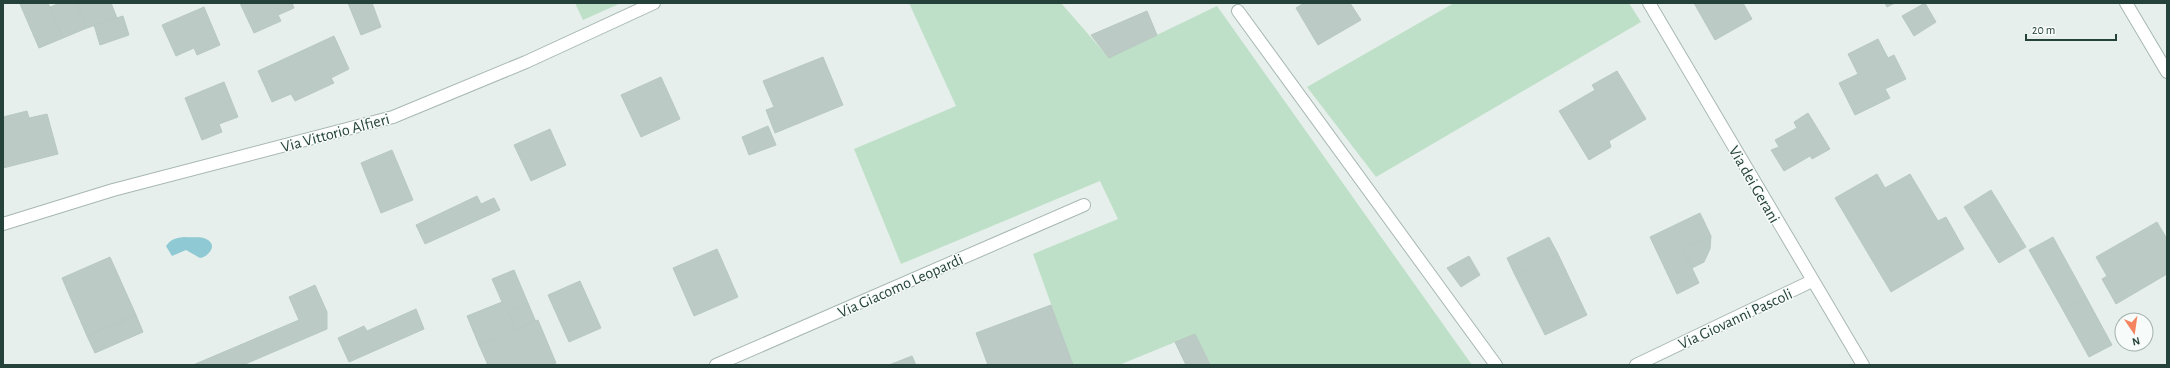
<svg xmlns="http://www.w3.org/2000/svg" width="2170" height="368" font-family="'Alegreya Sans',sans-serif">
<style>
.green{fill:#bfe0c8}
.water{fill:#8ec9d4}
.building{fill:#bbcac4;stroke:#b8c9c2}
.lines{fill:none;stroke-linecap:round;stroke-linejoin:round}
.minor-casing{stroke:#a8b8b2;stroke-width:14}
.minor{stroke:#fff;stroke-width:12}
.labels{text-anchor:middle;stroke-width:3;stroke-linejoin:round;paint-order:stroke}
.street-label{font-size:16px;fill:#24423a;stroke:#f7fbf9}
</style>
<rect width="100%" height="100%" fill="#e6efeb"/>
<!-- green -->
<g class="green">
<polygon points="575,3 621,3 583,20"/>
<polygon points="909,3 1061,3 1109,58 1217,6 1472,365 1211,365 1195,334 1119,365 1073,365 1033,254 1118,219 1100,181 901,264 854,149 956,106"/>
<polygon points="1454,3 1629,3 1641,22 1376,177 1307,87"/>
</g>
<!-- water -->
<path class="water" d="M184,237c7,1 17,-1 22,2 13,6 2,18 -6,19l-14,-8 -14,6 -6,-10c5,-7 10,-8 18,-9z"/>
<!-- building -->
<g class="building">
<polygon points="23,3 48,3 63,38 39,48 20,4"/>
<polygon points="60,3 77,3 87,28 63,38 50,7"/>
<polygon points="77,3 111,3 117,18 87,28"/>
<polygon points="240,3 292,3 294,8 278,15 281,21 254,33"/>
<polygon points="348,3 372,3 381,27 361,35"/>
<polygon points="1304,3 1350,3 1361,20 1318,45 1296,8"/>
<polygon points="1694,3 1743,3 1752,19 1715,40"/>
<polygon points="1885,3 1895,3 1887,7"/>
<polygon points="1925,3 1936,22 1914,36 1902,16"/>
<polygon points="204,7 220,45 197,55 194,48 176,56 162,25"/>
<polygon points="1147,11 1157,35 1109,58 1091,35"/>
<polygon points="123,16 129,35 100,45 94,25"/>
<polygon points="334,36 349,69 331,78 334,83 295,101 291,94 272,102 258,71"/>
<polygon points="1878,39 1888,58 1894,55 1906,79 1885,89 1890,98 1855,115 1839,83 1858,74 1848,54"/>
<polygon points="823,57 843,105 775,133 766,110 774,107 763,81"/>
<polygon points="1617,71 1646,119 1609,141 1611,147 1589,160 1559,111 1595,90 1592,85"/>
<polygon points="661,77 680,119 641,137 621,95"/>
<polygon points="224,82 238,117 219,124 222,132 202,140 185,98"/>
<polygon points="27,111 29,118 47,114 58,154 3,168 3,117"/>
<polygon points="1808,113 1830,149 1812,159 1810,156 1784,171 1771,150 1779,147 1775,140 1797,128 1794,122"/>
<polygon points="768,126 776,145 749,155 742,137"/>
<polygon points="550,129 566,165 531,181 514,145"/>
<polygon points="392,150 413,200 381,213 361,163"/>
<polygon points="1877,174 1885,188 1910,174 1938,221 1946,217 1964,249 1891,292 1835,198"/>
<polygon points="1991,190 2026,247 1999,263 1964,207"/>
<polygon points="477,196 481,204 494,198 500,210 425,244 416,225"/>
<polygon points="1700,213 1711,236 1683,249 1699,283 1677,294 1650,237"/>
<polygon points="2157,222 2167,239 2167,274 2116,304 2102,279 2107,276 2096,257"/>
<polygon points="1711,236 1710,249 1704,262 1692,268 1683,249"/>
<polygon points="1549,237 1558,254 1515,275 1507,258"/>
<polygon points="2053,237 2086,297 2063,310 2029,250"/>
<polygon points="717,249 738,297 694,316 673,268"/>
<polygon points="1558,254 1587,315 1545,335 1515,275"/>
<polygon points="1469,256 1480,275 1461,287 1447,268"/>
<polygon points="110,257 136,315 87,336 62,278"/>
<polygon points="514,270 528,303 508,312 515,330 479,345 467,316 502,302 492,279"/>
<polygon points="580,281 601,328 569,342 548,295"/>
<polygon points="315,285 327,312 327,329 243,365 193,365 299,320 289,297"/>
<polygon points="2086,297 2112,345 2089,357 2063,310"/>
<polygon points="528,303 536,322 515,330 508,312"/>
<polygon points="1051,305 1073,365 988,365 976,333"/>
<polygon points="416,309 424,329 349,362 338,338 364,326 367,331"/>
<polygon points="136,315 143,332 95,353 87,336"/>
<polygon points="538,320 556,363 552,365 488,365 479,345"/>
<polygon points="1195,334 1210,364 1208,365 1186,365 1175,342"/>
<polygon points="912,356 916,365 889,365"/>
</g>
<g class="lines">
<defs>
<g id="minor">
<polyline points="1649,3 1863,365"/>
<polyline points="2126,3 2167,72"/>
<polyline points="1238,11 1496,365"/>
<polyline points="3,224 113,190 393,117 526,62 654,3"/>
<polyline points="716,365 1084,205"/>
<polyline points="1636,365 1812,281"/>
</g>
</defs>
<!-- minor casing -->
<use href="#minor" class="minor-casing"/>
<!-- minor -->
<use href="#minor" class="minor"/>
</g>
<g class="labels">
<!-- street labels -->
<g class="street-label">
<text transform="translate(335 132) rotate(-15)" y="6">Via Vittorio Alfieri</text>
<text transform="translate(1755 184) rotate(60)" y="6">Via dei Gerani</text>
<text transform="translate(900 285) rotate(-24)" y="6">Via Giacomo Leopardi</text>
<text transform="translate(1735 318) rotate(-25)" y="6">Via Giovanni Pascoli</text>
</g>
</g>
<!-- border -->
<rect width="2170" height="368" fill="none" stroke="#24423a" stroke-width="8"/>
<!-- north arrow -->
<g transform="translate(2134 332) rotate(167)"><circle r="19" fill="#f7fbf9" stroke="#a3b1ad"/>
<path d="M0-3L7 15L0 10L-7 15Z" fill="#f4845f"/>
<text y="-6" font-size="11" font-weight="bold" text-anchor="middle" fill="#24423a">N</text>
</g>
<!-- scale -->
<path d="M2026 34v6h90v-6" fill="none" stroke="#24423a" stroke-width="2"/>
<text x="2032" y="34" font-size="12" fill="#24423a" stroke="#f7fbf9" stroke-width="3" paint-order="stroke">20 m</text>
</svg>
